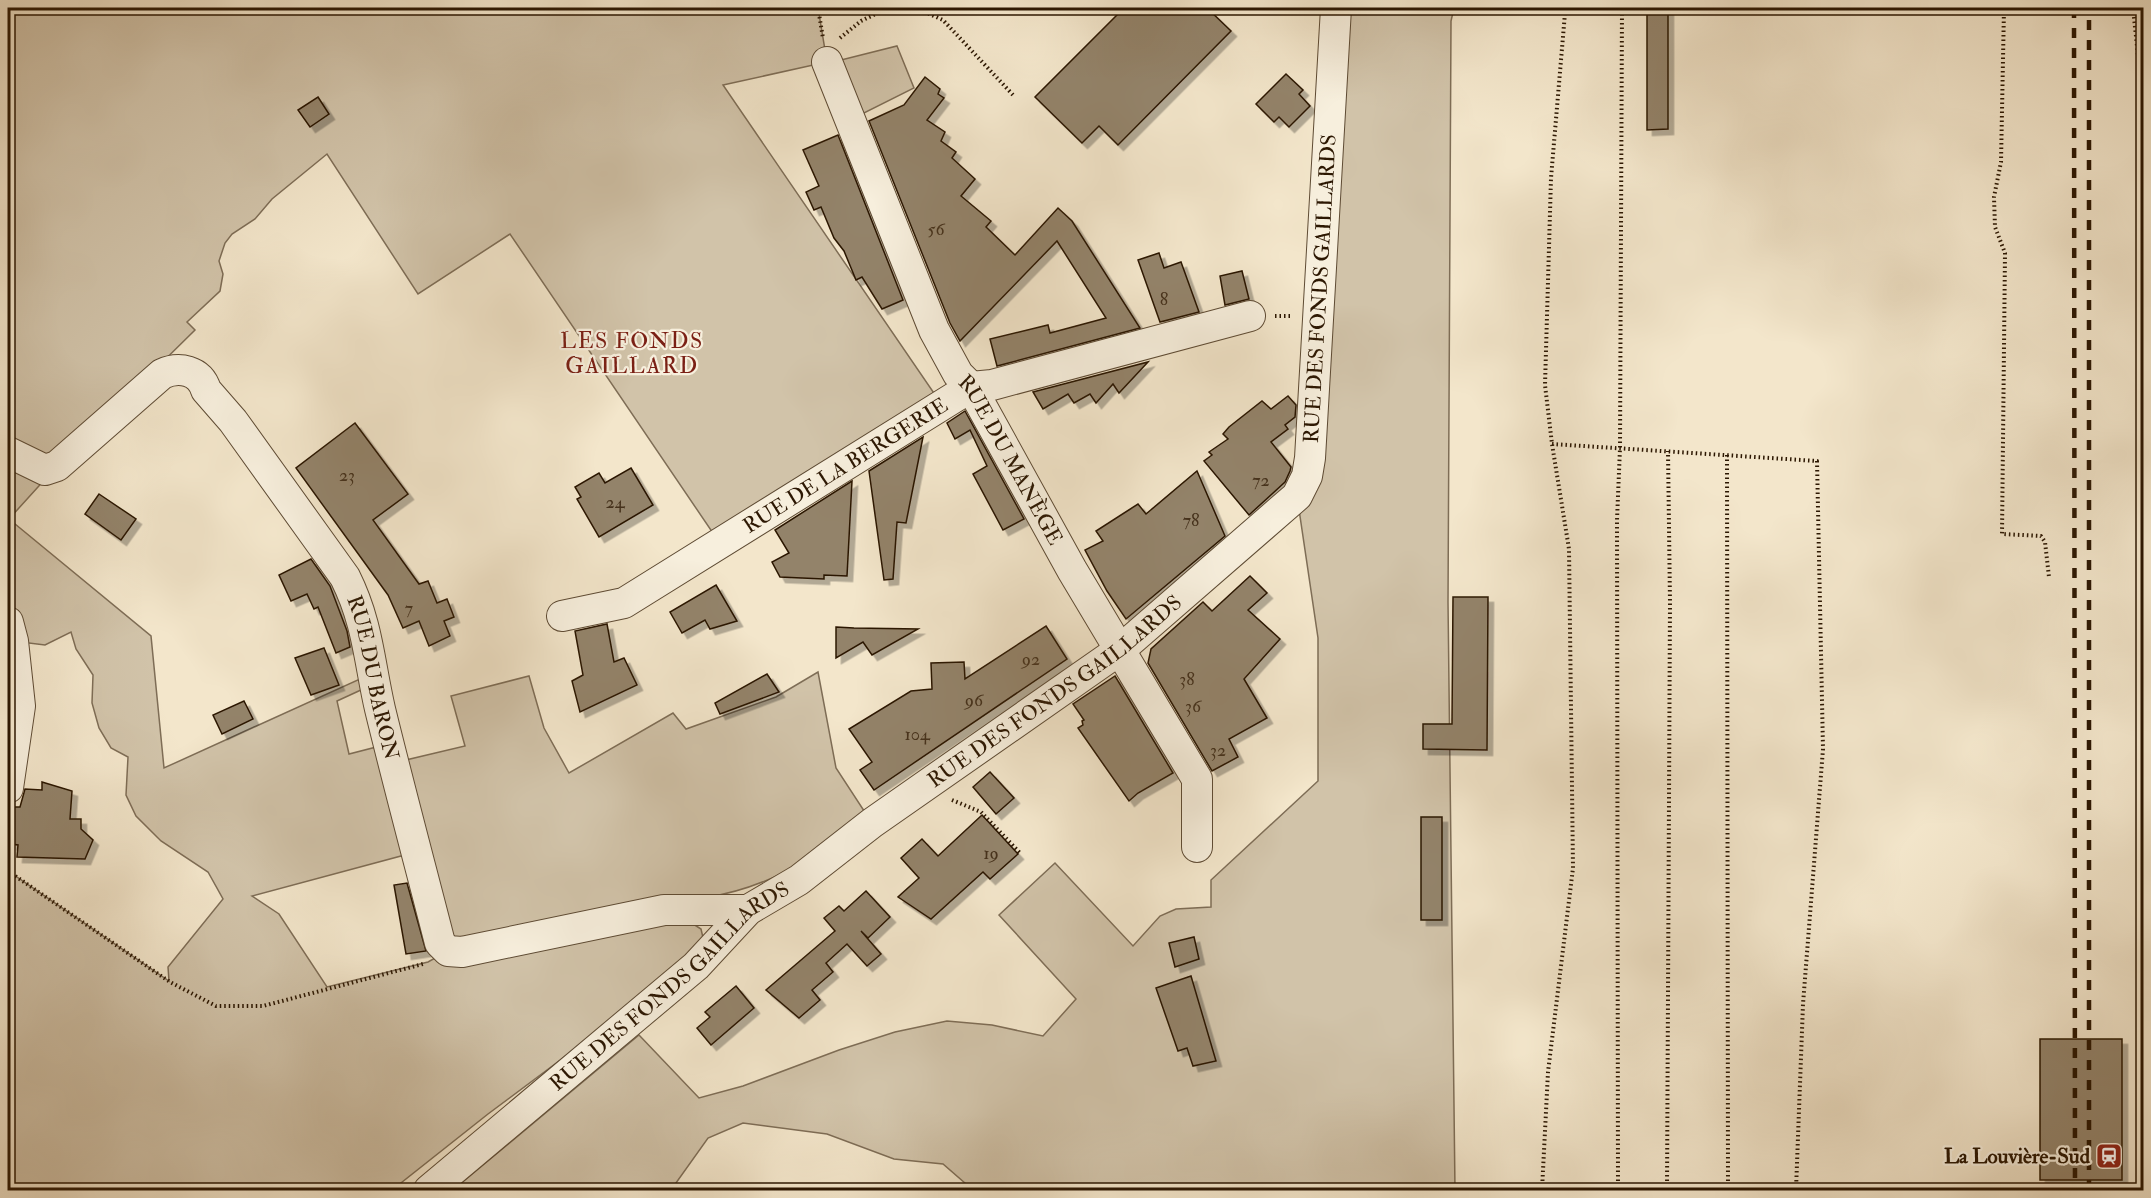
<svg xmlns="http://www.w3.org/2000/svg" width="2151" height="1198" font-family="'IM FELL Double Pica',serif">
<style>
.green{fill:#d1c3a9;stroke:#7e6d56;stroke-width:1.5;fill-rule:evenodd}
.building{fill:#93836b;stroke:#2c1702;stroke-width:1.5;filter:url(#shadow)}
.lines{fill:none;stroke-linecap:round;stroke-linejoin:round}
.minor-casing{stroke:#5e4b34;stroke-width:32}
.path{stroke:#2c1702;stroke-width:4;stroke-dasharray:1.5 3;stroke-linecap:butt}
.minor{stroke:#f7efdd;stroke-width:30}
.rail{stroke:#2c1702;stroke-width:4.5;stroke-dasharray:10 10;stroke-linecap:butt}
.labels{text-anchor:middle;stroke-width:4.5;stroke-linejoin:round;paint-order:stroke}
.number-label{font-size:18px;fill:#46321c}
.street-label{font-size:21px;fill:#2c1702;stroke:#f7efdd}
.poi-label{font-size:21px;font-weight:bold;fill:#2c1702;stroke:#f7efdd;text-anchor:end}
.neighbourhood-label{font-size:22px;letter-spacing:1.5px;fill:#7a1f14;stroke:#f7efdd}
</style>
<defs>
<filter id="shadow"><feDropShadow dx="5.5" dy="5.5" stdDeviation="0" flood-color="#0004"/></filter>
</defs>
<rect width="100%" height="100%" fill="#f3e6cb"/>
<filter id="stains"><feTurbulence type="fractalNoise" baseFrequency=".00333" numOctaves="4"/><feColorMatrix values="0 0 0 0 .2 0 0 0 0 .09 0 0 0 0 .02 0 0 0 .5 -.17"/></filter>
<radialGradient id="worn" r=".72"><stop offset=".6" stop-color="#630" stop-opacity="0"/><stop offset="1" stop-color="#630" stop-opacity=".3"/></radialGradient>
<!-- green -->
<g class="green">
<path d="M8,8h810l9,54 -104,23 215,314 -219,143 -209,-308 -92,60 -91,-140 -55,45 -17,20 -23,15 -7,9 -6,18 4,13 -3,17 -33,31 8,8 -138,136 -48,53 142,117 13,132 209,-95 1,11 -37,17 12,53 39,-10 5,19 72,-17 -14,-50 78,-20 15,52 25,45 104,-60 13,16 90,-32 42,-25 18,96 36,55c-53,31 -103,65 -164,74l-18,25 11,7 3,13 -82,72 -134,100 -96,76h-384v-319l161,110 -1,-14 55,-68 -15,-27 -47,-31 -25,-25 -10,-21 2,-38 -17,-9 -12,-20 -7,-25 1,-28 -17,-26 -5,-17 -26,13 -32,-4 -5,86zM416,852l32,99 -20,11 -101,25 -48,-73 -27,-18z"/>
<polygon points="1336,8 1454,8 1451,21 1448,602 1455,1190 973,1190 943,1164 894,1159 827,1134 743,1123 708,1138 671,1190 453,1190 639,1035 699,1098 743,1086 839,1050 895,1032 947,1021 992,1025 1043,1036 1076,999 999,915 1055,863 1133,946 1160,916 1176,909 1211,907 1211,880 1318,781 1318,638 1297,496"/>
<polygon points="897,46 914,88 858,116 837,61"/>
</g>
<!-- building -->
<g class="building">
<polygon points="1124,8 1207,8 1231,31 1118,145 1099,126 1082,143 1035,97"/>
<polygon points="1647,8 1668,8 1668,129 1647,130"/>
<polygon points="1286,74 1303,90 1299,94 1310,106 1289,127 1279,117 1274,122 1256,104"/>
<polygon points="925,77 940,89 938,94 944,98 927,120 945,132 941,141 956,152 952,158 975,179 961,196 991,221 986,227 1015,255 1058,208 1072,221 1140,328 997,366 990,339 1048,325 1050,333 1106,318 1057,241 960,341 950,323 869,121 904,105"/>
<polygon points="318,97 329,114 310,127 298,110"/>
<polygon points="838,135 903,300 882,309 862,277 856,280 844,251 834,238 821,207 814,210 806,192 819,186 803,150"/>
<polygon points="1159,253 1164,268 1181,262 1199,312 1160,322 1138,260"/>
<polygon points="1242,271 1249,299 1225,305 1220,276"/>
<polygon points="1148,362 1119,393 1113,384 1096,403 1090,394 1074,403 1068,394 1043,409 1033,392"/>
<polygon points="1288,396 1296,405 1295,417 1285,425 1288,429 1271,442 1291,467 1290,471 1285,482 1249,515 1204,461 1212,455 1209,452 1228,439 1223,434 1229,427 1262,401 1271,409"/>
<polygon points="965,411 1024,519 1003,530 973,474 987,466 970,430 955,439 947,423"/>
<polygon points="355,423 408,494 373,520 419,584 428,581 437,603 447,599 454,617 444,621 450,636 429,646 419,621 403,628 388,595 296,468"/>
<polygon points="923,437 906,523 897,522 893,579 884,580 869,471"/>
<polygon points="631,468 653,505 599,537 577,499 581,497 575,487 599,473 605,483"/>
<polygon points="1197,471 1225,536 1126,619 1107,591 1085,550 1103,541 1096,531 1138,504 1146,514"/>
<polygon points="852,481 847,576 824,575 824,579 780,577 772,562 789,553 775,530"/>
<polygon points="99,494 136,519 121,540 85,514"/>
<polygon points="311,559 330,586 347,631 350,647 336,653 318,607 314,609 307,594 291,601 279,575"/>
<polygon points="1250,576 1267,593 1248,610 1280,639 1244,679 1267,718 1229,739 1238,757 1212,771 1148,663 1151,649 1203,602 1212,611"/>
<polygon points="716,585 737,621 710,629 705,620 682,633 670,612"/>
<polygon points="1453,597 1488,597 1487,750 1423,749 1423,724 1452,724"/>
<polygon points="607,624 614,662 624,658 637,685 580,712 572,681 583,675 575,631"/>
<polygon points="1046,626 1067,659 874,790 860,770 872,762 849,729 911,691 932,689 931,663 964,662 965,679"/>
<polygon points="836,627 854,628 918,629 872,655 863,642 836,658"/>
<polygon points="324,648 339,685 311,695 295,658"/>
<polygon points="767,674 779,692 720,714 715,703"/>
<polygon points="1115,676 1173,773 1138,793 1129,801 1078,728 1083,725 1082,721 1084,720 1073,704"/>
<polygon points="244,701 253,719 222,734 213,715"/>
<polygon points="990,772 1014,798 996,814 973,787"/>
<polygon points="42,782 72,791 70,819 81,819 81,829 93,840 85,859 17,857 18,845 11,844 13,807 20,807 25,789 42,790"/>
<polygon points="982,815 1018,854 990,879 983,872 931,919 898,897 919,878 901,858 922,839 938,856"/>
<rect x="1421" y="817" width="21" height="103"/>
<polygon points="407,883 426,951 406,954 394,885"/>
<polygon points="866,891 890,917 868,938 861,931 881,954 867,966 847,944 826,963 833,972 812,990 820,1000 799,1018 766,990 835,931 824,918 839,906 844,911"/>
<polygon points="1194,937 1199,959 1175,967 1169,943"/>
<polygon points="1191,976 1216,1061 1193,1066 1187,1048 1178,1051 1156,988"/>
<polygon points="736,986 754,1008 711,1045 697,1028 710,1017 705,1012"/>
<rect x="2040" y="1039" width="82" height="141"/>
</g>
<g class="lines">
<defs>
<g id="minor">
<path id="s1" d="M827,62l107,268 24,44 13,13 101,183 125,209v68"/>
<path id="s2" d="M8,452l37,18 12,-4 105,-92c17,-8 38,-4 44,16l27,31 112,156c23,46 24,84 35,132 19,78 40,156 60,234l8,8 14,1 202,-42h84"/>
<path id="s3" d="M562,616l62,-13 347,-216 21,-2 258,-69"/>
<polyline points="8,622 13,641 20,706 8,788"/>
<path id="s4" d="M429,1190l267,-224 52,-56 51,-30 73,-57 249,-174 176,-153 10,-20 3,-18 26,-450"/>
</g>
</defs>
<!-- minor casing -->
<use href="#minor" class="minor-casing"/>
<!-- path -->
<g class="path">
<polyline points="818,8 823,38"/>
<polyline points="916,8 943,20 1014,96"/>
<polyline points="2004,8 2001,162 1994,197 1995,227 2005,253 2002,534 2041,536 2045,542 2049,577"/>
<polyline points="2133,8 2144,113"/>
<polyline points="840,38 861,21 888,8"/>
<polyline points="1275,316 1291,316"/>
<polyline points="1552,444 1817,461 1823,749 1803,1004 1796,1190"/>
<polyline points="1727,455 1728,1190"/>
<polyline points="952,800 981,812 1021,854"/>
<polyline points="8,871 170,982 216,1006 263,1006 423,964"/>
<polyline points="1542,1190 1548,1072 1573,868 1569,549 1552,444 1545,385 1551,178 1565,13 1569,8"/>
<polyline points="1618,1190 1617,520 1620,448 1622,8"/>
<polyline points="1667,1190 1670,603 1668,451"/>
</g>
<!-- minor -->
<use href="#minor" class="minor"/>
<!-- rail -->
<g class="rail">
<polyline points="2074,8 2075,1190"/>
<polyline points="2089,1190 2089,8"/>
</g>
</g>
<!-- icons -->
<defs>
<symbol id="station-square" viewBox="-11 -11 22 22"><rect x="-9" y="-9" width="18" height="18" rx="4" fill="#8f2418" stroke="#f7efdd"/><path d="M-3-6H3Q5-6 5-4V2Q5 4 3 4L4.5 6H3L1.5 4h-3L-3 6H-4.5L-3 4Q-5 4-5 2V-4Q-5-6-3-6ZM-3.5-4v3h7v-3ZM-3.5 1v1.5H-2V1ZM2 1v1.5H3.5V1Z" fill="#fff"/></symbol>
</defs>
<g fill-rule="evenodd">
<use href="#station-square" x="2094" y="1141" width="30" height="30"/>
</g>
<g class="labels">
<!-- number labels -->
<g class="number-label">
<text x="936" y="235">56</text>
<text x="1164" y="305">8</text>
<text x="347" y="481">23</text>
<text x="1261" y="486">72</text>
<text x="615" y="508">24</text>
<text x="1191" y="526">78</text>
<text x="409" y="614">7</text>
<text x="1031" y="665">92</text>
<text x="1187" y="685">38</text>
<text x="974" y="706">96</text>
<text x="1193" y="712">36</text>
<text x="917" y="740">104</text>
<text x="1218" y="756">32</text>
<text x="991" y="859">19</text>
</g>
<!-- street labels -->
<g class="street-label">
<text dy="7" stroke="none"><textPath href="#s4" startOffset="1324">RUE DES FONDS GAILLARDS</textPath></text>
<text dy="7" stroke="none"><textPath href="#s1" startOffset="440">RUE DU MANÈGE</textPath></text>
<text dy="7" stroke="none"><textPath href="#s3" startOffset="324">RUE DE LA BERGERIE</textPath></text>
<text dy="7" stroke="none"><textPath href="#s2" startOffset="585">RUE DU BARON</textPath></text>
<text dy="7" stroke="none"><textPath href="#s4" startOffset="802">RUE DES FONDS GAILLARDS</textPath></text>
<text dy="7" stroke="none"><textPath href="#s4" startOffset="316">RUE DES FONDS GAILLARDS</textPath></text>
</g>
<!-- poi labels -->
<g class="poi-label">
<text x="2090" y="1163">La Louvière-Sud</text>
</g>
<!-- neighbourhood labels -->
<g class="neighbourhood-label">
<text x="632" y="348">LES FONDS<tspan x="632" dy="25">GAILLARD</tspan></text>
</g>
</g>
<!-- margin -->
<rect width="2151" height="1198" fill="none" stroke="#f3e6cb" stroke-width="30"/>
<rect x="9" y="9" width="2133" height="1180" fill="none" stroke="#2c1702" stroke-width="3"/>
<rect x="15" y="15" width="2121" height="1168" fill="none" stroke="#2c1702" stroke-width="1.5"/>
<rect width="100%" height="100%" filter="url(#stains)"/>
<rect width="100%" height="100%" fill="url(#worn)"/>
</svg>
